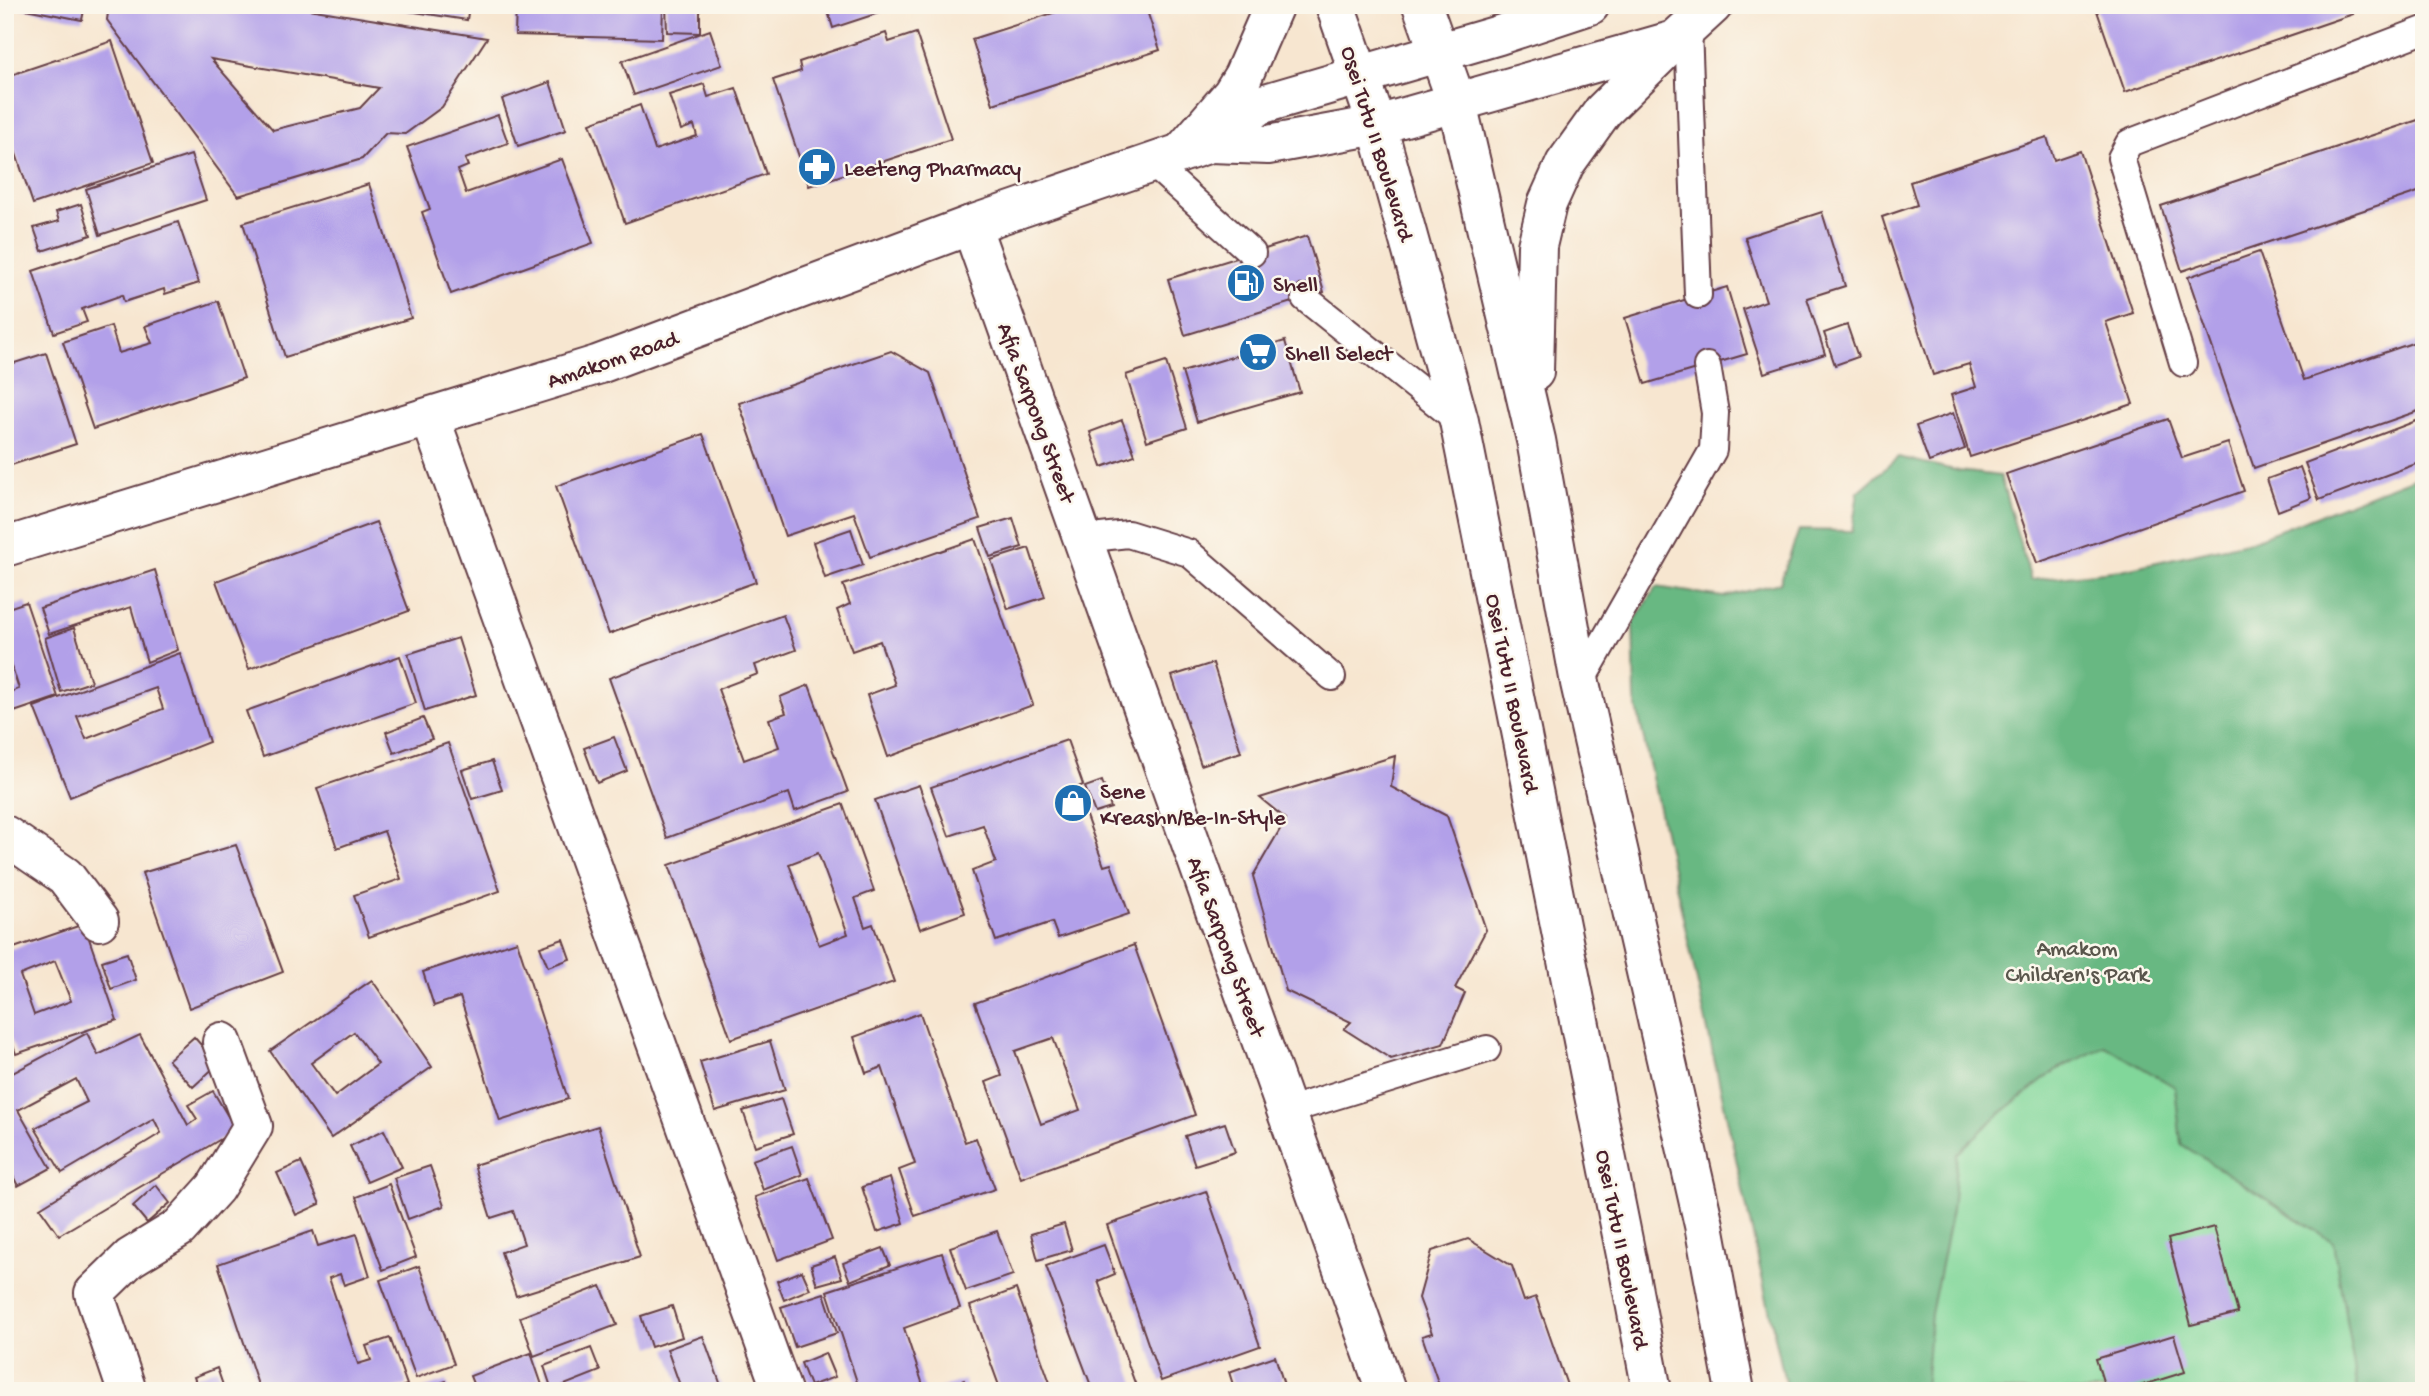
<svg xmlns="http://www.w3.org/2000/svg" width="2429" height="1396" font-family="'Gochi Hand',sans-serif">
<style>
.green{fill:#81d79a;stroke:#667b62;stroke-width:2}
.forest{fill:#68b882;stroke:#596c56;stroke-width:2}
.building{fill:#b2a0e9;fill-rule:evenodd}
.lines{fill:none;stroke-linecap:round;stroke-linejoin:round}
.service-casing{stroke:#643d44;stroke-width:30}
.minor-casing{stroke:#643d44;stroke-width:42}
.tertiary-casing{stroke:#643d44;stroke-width:42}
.secondary-casing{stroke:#643d44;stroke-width:42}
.service{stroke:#fff;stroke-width:26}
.minor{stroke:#fff;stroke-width:38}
.tertiary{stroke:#fff;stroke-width:38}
.secondary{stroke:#fff;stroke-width:38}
.labels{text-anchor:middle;stroke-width:5;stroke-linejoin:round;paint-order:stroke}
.street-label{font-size:23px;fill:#4a1f2b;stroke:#fbf7ec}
.poi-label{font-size:23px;fill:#4a1f2b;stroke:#fbf7ec;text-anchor:start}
.park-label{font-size:23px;fill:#5a564c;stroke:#fbf7ec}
</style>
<rect width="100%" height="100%" fill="#fbf7ec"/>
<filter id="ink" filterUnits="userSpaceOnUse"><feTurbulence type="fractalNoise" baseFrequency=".0143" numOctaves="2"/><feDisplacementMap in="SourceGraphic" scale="14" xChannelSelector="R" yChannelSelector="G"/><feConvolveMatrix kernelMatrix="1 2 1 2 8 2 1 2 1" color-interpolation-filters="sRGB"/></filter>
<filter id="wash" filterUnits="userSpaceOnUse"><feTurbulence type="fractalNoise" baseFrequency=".00686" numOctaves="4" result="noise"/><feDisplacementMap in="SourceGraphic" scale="28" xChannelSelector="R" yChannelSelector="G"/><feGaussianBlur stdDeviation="1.57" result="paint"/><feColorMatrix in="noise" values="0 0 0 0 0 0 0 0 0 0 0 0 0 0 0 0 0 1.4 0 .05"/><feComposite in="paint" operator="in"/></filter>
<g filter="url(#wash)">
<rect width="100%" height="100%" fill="#f7e6d0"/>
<!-- green -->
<polygon class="green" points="2424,496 2424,1391 1811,1391 1676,717"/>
<!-- forest -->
<polygon class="forest" points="1898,457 1959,471 2000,476 2031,580 2121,570 2251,541 2424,474 2424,1391 2358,1391 2333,1242 2181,1144 2175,1087 2105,1046 2056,1070 1996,1117 1957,1154 1952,1210 1931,1314 1925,1391 1787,1391 1635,699 1633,623 1657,587 1723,597 1780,583 1799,530 1852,531 1858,492"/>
<g id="blocks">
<!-- building -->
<g class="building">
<polygon points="5,5 85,5 82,20"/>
<path d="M109,5h175l203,33 -45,69 -37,27 -19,-1 -24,26 -124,37 -131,-176zM211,59l168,29 -19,20 -87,22z"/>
<polygon points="370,5 469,5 467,20"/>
<polygon points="516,5 663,5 662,39 515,35"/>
<polygon points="666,5 700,5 700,33 667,32"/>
<polygon points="826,5 900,5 900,6 833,28"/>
<polygon points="1071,5 1145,5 1160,50 993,104 972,39 1072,7"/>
<polygon points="2095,5 2350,5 2353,14 2125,92"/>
<polygon points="710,30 722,65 634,95 622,61"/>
<polygon points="886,33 889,42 916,33 951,139 809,186 773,80 801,71 799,62"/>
<polygon points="112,41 153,163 33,204 5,121 5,77"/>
<polygon points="550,82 566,130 518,146 502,99"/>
<polygon points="704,84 708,97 736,88 766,174 625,223 590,123 640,105 655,150 697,136 694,125 681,130 669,95"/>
<polygon points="498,115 508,143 465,159 468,166 458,170 466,193 562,159 593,243 451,294 422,212 430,209 407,147"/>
<polygon points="2424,118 2424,190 2182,271 2161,206"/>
<polygon points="2047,137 2054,160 2080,151 2133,313 2106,322 2133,404 1970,457 1951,395 1976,387 1969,364 1933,375 1882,217 1917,205 1910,182"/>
<polygon points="191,155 206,200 100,235 86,189"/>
<polygon points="369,184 411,318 285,357 243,223"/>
<polygon points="81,204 91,235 42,251 34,228 59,221 56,212"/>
<polygon points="1822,212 1845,286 1807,298 1825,354 1764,373 1743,309 1766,301 1745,237"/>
<polygon points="178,222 199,283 165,294 164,289 124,302 122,295 82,309 87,322 54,333 33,271"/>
<polygon points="1307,236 1324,292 1185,335 1168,279"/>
<polygon points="2259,252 2304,380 2424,339 2424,409 2254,468 2188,277"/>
<polygon points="1727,287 1747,354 1645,384 1625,318"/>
<polygon points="218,301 244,378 93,429 63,342 111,326 119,353 152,343 145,326"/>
<polygon points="1847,325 1858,357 1835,365 1824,333"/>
<polygon points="1285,341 1300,392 1197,422 1182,372"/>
<polygon points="891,351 930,373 980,519 870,557 854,513 785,536 739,403"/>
<polygon points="46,353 76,444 5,467 5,366"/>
<polygon points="1166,362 1187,428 1147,441 1126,375"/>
<polygon points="1953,413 1965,449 1929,462 1916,426"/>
<polygon points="2424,418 2424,461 2319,500 2305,463"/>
<polygon points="2168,419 2182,458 2228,443 2244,491 2037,563 2006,474"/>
<polygon points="1122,420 1135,455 1102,467 1090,432"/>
<polygon points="703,434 756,582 609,634 556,486"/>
<polygon points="2300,467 2311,498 2278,511 2267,479"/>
<polygon points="1013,518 1022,547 990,557 980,528"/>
<polygon points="376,522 409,611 249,669 216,581"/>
<polygon points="851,529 863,565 825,578 813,542"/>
<polygon points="975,539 1033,705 888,757 867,695 895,685 880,641 852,651 837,610 850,604 843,585"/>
<polygon points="1029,548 1045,597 1008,609 991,560"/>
<polygon points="155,570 178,650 147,662 131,607 49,634 40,608"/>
<polygon points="26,602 58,697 5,715 5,694 19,689 5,644 5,609"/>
<polygon points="783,615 796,650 755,665 758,674 718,689 744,760 779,747 769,719 786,713 780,697 809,685 848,792 795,811 789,793 667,838 609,678"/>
<polygon points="74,628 91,682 61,692 45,638"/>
<polygon points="458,638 476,695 425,711 408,654"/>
<path d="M180,653l29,89 -139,55 -36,-90zM156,688l7,21 -77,30 -9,-23z"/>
<polygon points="400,656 416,703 263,757 246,711"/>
<polygon points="1213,663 1241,752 1201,765 1172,676"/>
<polygon points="423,718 432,739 394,753 386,732"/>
<polygon points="614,737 627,771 597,783 584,748"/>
<polygon points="1067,740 1083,785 1076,788 1104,866 1111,864 1129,914 1058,938 1052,922 996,941 972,871 996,862 983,825 949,836 931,787"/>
<polygon points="448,743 500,891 369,937 354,895 401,879 384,831 337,848 317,788"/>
<polygon points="1395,756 1391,787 1447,816 1486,930 1455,988 1465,993 1443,1044 1391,1059 1344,1029 1351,1022 1286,991 1253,876 1286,819 1260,798"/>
<polygon points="492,761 502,790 472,799 462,770"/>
<polygon points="1102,781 1111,808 1095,813 1085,787"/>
<polygon points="919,785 965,913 920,929 875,800"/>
<path d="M843,804l31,87 -19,7 10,29 8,-3 21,58 -163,57 -62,-174zM818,853l30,81 -29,11 -30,-81z"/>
<polygon points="236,845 283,972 189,1008 142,873"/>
<path d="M84,924l33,96 -101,34 -11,-31v-72zM55,961l16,40 -37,14 -14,-40z"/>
<polygon points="563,939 570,959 548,967 540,947"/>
<polygon points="517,941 568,1099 500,1121 460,997 434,1006 423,972"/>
<path d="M1134,945l61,170 -174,63 -35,-96 16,-6 -27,-73zM1053,1038l27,72 -39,14 -26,-73z"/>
<polygon points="127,953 136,980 111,989 102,961"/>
<path d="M372,980l60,87 -101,71 -61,-87zM354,1032l24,32 -43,32 -24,-33z"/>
<polygon points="920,1013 965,1142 976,1138 995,1189 915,1216 899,1170 915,1164 882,1067 866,1073 854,1037"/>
<polygon points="87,1033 98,1055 140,1035 188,1125 197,1119 188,1105 213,1091 236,1130 59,1235 40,1208 161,1133 154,1119 62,1173 35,1128 87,1102 76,1079 18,1110 51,1168 18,1186 5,1160 5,1077"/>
<polygon points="194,1037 218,1064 193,1087 168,1060"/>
<polygon points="770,1041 785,1090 715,1111 700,1062"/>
<polygon points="781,1099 793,1134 755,1146 743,1111"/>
<polygon points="1225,1123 1235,1152 1195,1165 1185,1136"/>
<polygon points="598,1126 640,1257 516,1296 501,1252 524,1244 513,1211 491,1218 474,1165"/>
<polygon points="384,1130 402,1167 367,1182 350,1146"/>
<polygon points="792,1146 802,1175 763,1190 752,1160"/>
<polygon points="301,1162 320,1204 296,1215 277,1173"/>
<polygon points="430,1166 444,1206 408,1219 394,1178"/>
<polygon points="809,1178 832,1240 778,1260 755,1197"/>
<polygon points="890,1178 904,1223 877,1232 862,1187"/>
<polygon points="389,1184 416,1257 383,1270 356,1197"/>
<polygon points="156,1185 170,1203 147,1223 133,1206"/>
<polygon points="1206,1191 1260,1346 1161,1381 1107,1225"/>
<polygon points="1064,1224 1072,1250 1038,1260 1031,1234"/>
<polygon points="2214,1227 2238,1313 2191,1325 2168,1239"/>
<polygon points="313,1231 318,1246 357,1234 370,1276 344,1285 340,1274 329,1278 358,1364 371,1360 366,1346 390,1338 407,1385 390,1391 260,1391 218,1264"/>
<polygon points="997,1231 1013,1275 966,1291 950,1247"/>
<polygon points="1468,1239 1512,1266 1524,1301 1536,1297 1569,1391 1441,1391 1422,1336 1432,1333 1419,1298 1432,1251"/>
<polygon points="1104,1245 1115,1274 1098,1281 1136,1386 1125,1391 1093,1391 1046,1266"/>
<polygon points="883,1248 890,1265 850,1281 843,1263"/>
<polygon points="942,1253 960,1308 904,1328 925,1391 860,1391 827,1291"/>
<polygon points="835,1257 842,1278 817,1285 811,1265"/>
<polygon points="419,1266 454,1364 416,1378 380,1280"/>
<polygon points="802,1271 810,1289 784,1300 777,1281"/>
<polygon points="601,1286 617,1325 534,1356 520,1317"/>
<polygon points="1016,1289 1053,1391 1001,1391 970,1306"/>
<polygon points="824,1293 837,1333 795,1347 781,1307"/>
<polygon points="672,1306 682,1337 651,1347 641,1316"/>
<polygon points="2174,1335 2185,1372 2124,1391 2106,1391 2096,1359"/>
<polygon points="703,1336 723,1391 682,1391 667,1349"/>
<polygon points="591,1348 600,1371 552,1390 544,1366"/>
<polygon points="531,1353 544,1391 476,1391 470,1376"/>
<polygon points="825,1353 835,1377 810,1386 801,1363"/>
<polygon points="1275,1356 1286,1391 1235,1391 1229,1372"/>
<polygon points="217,1368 225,1391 199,1391 194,1377"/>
<polygon points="964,1380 968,1391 935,1391 935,1390"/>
<polygon points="446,1381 450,1391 420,1391 420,1390"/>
</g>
</g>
</g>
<g filter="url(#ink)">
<use href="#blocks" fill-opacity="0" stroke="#643d44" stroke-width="2"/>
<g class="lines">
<defs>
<g id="service">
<polyline points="1688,28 1698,295"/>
<polyline points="1151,162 1252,253"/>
<polyline points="1305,298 1459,421"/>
<polyline points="2183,363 2121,158 2129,143 2424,30"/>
<polyline points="1083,539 1128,534 1189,553 1332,677"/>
<polyline points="1580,683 1713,450 1715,413 1707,366"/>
<polyline points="1286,1111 1487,1049"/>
</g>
<g id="minor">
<polyline points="971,225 1386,1391"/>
<polyline points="430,417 782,1391"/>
<polyline points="5,835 65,876 99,921"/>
<polyline points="127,1391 94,1293 130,1258 179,1228 215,1188 253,1126 222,1042"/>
</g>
<g id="tertiary">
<polyline points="1210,143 1268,145 1377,125 1675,40 1713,5"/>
<polyline points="5,547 597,365 971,225 1210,143 1259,105 1499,35 1590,5"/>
</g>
<g id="secondary">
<polyline points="1335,5 1377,125 1459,421 1628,1265 1652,1391"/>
<polyline points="1422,5 1457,103 1536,440 1580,683 1704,1225 1735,1391"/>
<polyline points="1182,152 1232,94 1243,76 1274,5"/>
<polyline points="1534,372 1537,246 1547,204 1565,164 1603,111 1675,40"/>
</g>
</defs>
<!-- service casing -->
<use href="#service" class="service-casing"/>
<!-- minor casing -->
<use href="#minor" class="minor-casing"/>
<!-- tertiary casing -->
<use href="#tertiary" class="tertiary-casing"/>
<!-- secondary casing -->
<use href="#secondary" class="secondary-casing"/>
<!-- service -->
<use href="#service" class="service"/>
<!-- minor -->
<use href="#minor" class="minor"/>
<!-- tertiary -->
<use href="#tertiary" class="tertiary"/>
<!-- secondary -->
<use href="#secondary" class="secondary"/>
</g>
</g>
<!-- icons -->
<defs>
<symbol id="pharmacy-disc" viewBox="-11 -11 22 22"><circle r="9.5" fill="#1f6fb2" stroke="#fbf7ec"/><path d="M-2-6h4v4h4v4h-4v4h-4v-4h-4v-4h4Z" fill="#fff"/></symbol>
<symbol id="fuel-disc" viewBox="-11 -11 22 22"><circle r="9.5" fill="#1f6fb2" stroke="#fbf7ec"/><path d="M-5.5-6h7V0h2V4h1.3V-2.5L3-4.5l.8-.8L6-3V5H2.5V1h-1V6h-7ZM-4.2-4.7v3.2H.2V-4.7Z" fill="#fff"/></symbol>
<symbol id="supermarket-disc" viewBox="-11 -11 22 22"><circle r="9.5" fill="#1f6fb2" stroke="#fbf7ec"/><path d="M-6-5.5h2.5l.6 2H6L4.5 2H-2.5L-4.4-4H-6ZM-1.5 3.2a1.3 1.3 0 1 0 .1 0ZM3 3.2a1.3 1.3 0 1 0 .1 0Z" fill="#fff"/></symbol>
<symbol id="shop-disc" viewBox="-11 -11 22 22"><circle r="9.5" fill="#1f6fb2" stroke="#fbf7ec"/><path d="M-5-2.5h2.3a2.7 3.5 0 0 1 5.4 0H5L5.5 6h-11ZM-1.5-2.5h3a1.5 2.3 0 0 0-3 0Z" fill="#fff"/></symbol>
</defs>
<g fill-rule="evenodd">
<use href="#pharmacy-disc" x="795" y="145" width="44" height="44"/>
<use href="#fuel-disc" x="1224" y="261" width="44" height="44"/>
<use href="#supermarket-disc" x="1236" y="330" width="44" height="44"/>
<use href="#shop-disc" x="1051" y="781" width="44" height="44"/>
</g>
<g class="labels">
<!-- street labels -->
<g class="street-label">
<text transform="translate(1379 143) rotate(73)" y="8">Osei Tutu II Boulevard</text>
<text transform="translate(612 358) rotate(-19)" y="8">Amakom Road</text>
<text transform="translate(1038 412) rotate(70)" y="8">Afia Sarpong Street</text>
<text transform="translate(1514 693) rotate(79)" y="8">Osei Tutu II Boulevard</text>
<text transform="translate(1228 946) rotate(70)" y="8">Afia Sarpong Street</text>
<text transform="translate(1624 1249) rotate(79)" y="8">Osei Tutu II Boulevard</text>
</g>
<!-- poi labels -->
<g class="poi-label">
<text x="844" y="175">Leeteng Pharmacy</text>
<text x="1273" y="291">Shell</text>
<text x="1285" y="360">Shell Select</text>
<text x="1100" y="798">Sene<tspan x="1100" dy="26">Kreashn/Be-In-Style</tspan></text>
</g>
<!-- park labels -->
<g class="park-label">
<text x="2077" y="955">Amakom<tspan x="2077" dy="26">Children's Park</tspan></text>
</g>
</g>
<!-- margin -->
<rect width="2429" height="1396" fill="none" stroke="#fbf7ec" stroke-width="28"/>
</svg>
